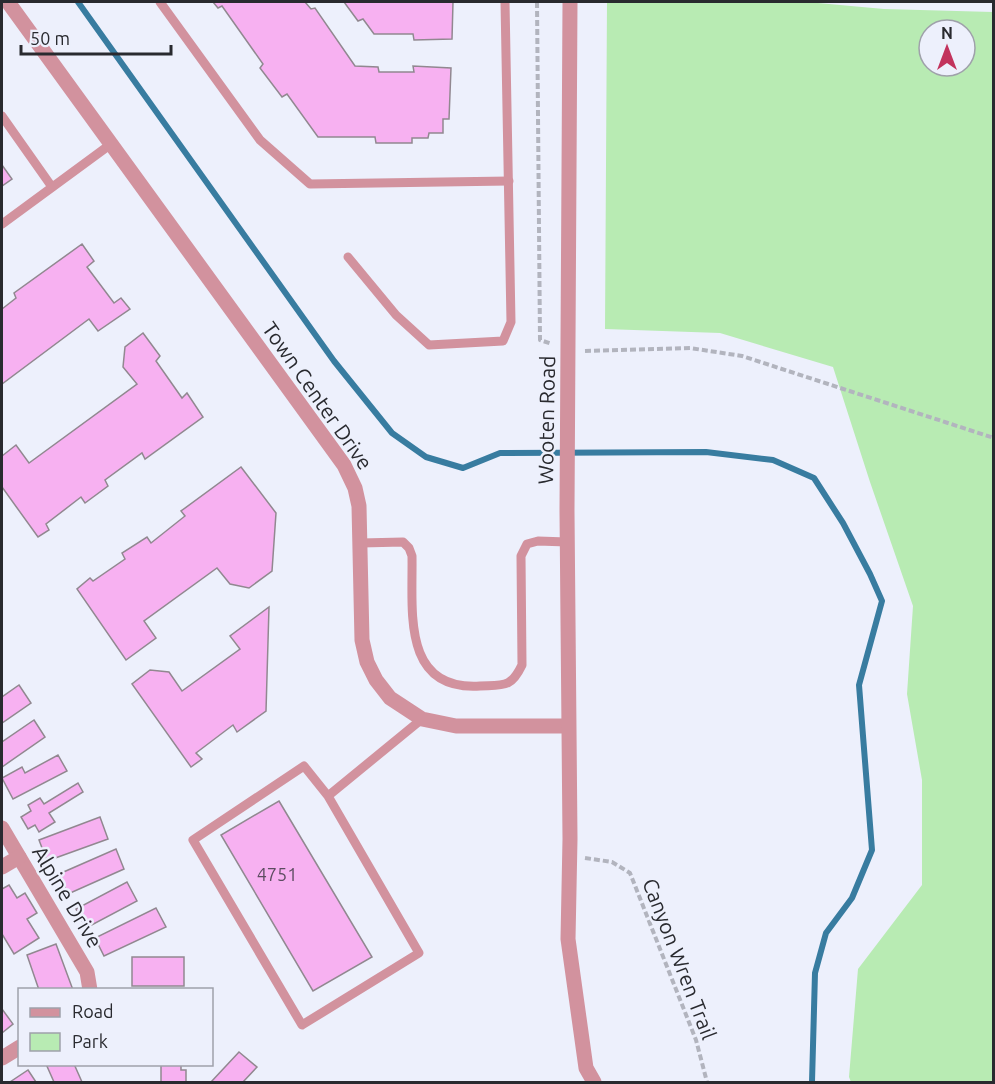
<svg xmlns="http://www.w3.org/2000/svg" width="995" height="1084" font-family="Ubuntu,sans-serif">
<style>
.green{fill:#b8ebb3;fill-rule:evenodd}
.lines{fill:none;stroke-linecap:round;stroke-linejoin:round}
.stream{stroke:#387ca0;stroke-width:6}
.building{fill:#f7b1f1;stroke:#918890;stroke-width:1.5}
.path{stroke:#b2b4be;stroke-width:4;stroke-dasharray:6 3;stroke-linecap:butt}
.lane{stroke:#d2929e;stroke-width:9}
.street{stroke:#d2929e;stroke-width:15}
.labels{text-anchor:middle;stroke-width:5;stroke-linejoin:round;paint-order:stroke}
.number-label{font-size:18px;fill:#5c4c60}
.street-label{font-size:21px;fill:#292a2f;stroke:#edf0fc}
</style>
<rect width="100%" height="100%" fill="#edf0fc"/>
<!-- green -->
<path class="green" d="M607,2h200l77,7 109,3v1070h-142l-2,-5 9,-108 64,-84v-105l-15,-86 6,-88 -43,-124 -37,-115 -113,-34 -115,-4zM929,30h36v36h-36z"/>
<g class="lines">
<!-- stream -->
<polyline class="stream" points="78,2 334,361 392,433 426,457 463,468 500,453 706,452 773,460 814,478 843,523 870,574 882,601 859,685 872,850 852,898 826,933 815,973 812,1082"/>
</g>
<!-- building -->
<g class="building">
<polygon points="213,2 305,2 311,9 315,8 355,66 378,67 379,72 414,72 413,66 451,68 449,119 443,119 443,133 429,133 428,138 412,138 412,143 376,143 375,137 318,137 287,94 282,97 260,68 263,64 222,6 218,8"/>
<polygon points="344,2 453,2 452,39 414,40 413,34 374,34 363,19 358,21"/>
<polygon points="2,165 12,179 2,186"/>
<polygon points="82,244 94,261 87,267 114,303 121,298 130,309 98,331 89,319 2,384 2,309 16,298 14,293"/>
<polygon points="143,333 160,356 156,361 182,398 187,393 203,417 145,459 142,453 105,480 108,486 85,503 81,497 46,524 49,530 38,537 2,487 2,456 16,445 29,463 137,384 123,367 125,347"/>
<polygon points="241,467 276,513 272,571 249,588 230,584 217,568 144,621 156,638 126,660 77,589 90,578 93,581 125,559 122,553 147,537 151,543 185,516 181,511"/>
<polygon points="269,607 266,711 237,732 233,725 196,753 202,759 191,767 132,684 150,670 169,672 182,691 240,649 230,636"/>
<polygon points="19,685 31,703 2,723 2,697"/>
<polygon points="34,720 45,737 2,767 2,742"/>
<polygon points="58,755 67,771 13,799 2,778 22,767 25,773"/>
<polygon points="78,783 83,792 49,813 55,822 39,832 35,825 28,829 21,817 31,811 28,805 40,798 44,804"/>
<polygon points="279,801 372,957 313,991 221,835"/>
<polygon points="100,817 108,839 47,861 39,840"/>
<polygon points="116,849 124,869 68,894 59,874"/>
<polygon points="127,882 137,901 86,928 76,909"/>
<polygon points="9,885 17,898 25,893 37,913 27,919 39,938 14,954 2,934 2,889"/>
<polygon points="156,908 166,927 104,956 95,938"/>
<polygon points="56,944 73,990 39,990 27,955"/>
<rect x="132" y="957" width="52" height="29"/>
<polygon points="2,1009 13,1024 2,1033"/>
<polygon points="239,1052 257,1067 243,1082 211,1082"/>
<polygon points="46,1064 74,1064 82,1082 54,1082"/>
<polygon points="161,1064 181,1064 181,1070 186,1070 186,1082 161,1082"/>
<polygon points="28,1070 36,1082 10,1082"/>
</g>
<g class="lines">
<!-- path -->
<g class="path">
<polyline points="537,2 540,340 552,344"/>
<polyline points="585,351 690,348 742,356 994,438"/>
<polyline points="585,858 612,862 630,873 696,1040 707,1082"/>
</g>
<!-- lane -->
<g class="lane">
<polyline points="160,2 260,140 310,184 509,181"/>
<polyline points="2,116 52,187"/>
<polyline points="2,224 111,144"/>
<polyline points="348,257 396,315 429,345 503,341 511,322 505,2"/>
<path d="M361,543l42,-1 6,6 3,8c1,54 -11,135 68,130 24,-1 31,2 42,-21l-1,-109 6,-12 11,-3 29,1"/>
<polyline points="328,796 304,766 193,840 302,1025 419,953 328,796 422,719"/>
</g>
<!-- street -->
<g class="street">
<polyline points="8,2 344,465 355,488 359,506 362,640 367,662 376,680 390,698 422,719 456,726 567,726"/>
<polyline points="570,2 567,511 570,839 568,939 586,1068 594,1082"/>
<polyline points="2,828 87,972 90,990"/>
<polyline points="2,867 19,857"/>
<polyline points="2,1058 20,1047"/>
</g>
</g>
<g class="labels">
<!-- number labels -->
<g class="number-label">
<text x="277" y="881">4751</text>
</g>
<!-- street labels -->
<g class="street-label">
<text transform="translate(317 396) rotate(55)" y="7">Town Center Drive</text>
<text transform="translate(547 420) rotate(-89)" y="7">Wooten Road</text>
<text transform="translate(67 897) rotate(59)" y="7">Alpine Drive</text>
<text transform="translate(679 959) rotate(69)" y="7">Canyon Wren Trail</text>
</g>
</g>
<!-- border -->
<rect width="995" height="1084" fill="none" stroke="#292a2f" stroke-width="6"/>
<!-- legend -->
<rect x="18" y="988" width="195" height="78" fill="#edf0fc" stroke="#9fa1aa" stroke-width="1.5"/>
<rect x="30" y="1008" width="30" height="9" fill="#d2929e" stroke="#9fa1aa" stroke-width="1.5"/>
<text x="72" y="1018" font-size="18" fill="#292a2f">Road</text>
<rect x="30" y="1033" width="30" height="18" fill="#b8ebb3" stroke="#9fa1aa" stroke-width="1.5"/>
<text x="72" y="1048" font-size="18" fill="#292a2f">Park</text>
<!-- north arrow -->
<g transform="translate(947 48)"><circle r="28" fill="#edf0fc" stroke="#9fa1aa" stroke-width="1.5"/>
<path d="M0-4.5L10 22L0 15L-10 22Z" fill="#c2335d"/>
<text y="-9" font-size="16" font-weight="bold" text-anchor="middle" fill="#292a2f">N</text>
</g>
<!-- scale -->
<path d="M21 45v9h150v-9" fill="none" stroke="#292a2f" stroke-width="3"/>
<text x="30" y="45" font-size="18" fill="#292a2f" stroke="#edf0fc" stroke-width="4.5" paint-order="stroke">50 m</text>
</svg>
